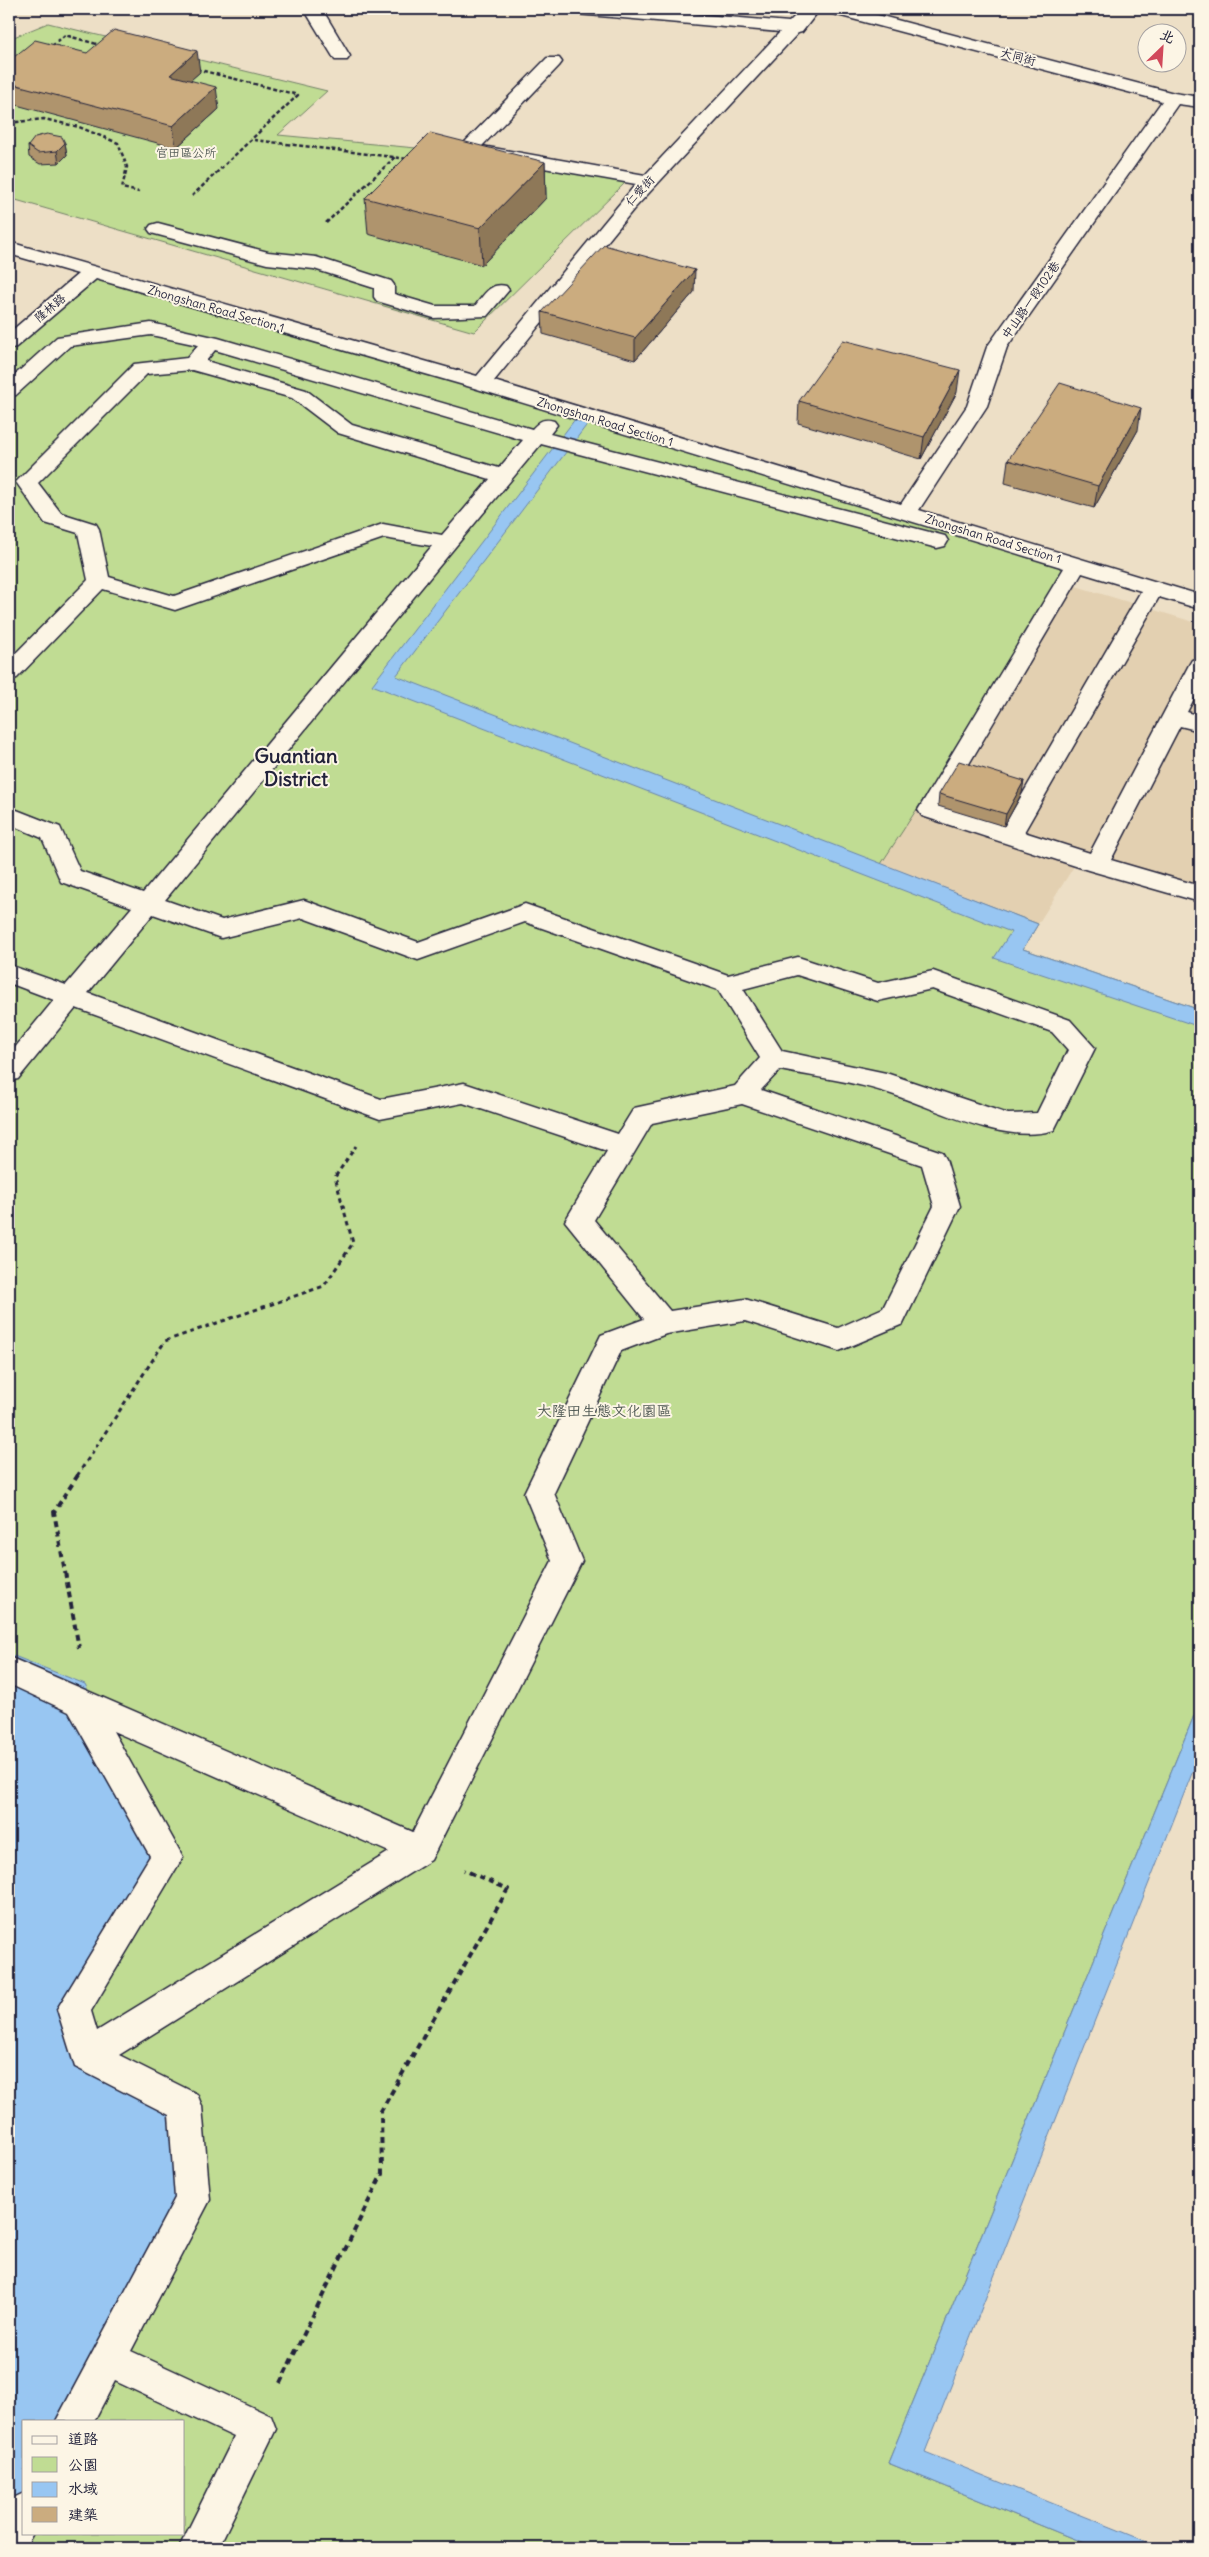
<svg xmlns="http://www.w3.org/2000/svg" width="1209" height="2557" font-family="Delius,'LXGW WenKai TC',sans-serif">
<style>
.built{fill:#e3d0b1}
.green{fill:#c0dc93;stroke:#717f67;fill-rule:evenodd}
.water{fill:#98c6f2;stroke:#6984a9}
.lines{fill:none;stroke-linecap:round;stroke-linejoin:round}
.minor-casing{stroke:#22223b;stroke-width:3}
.path-far2{stroke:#22223b;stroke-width:2.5;stroke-dasharray:4 2.5;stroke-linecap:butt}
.path-far1{stroke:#22223b;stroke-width:3;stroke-dasharray:4.5 4;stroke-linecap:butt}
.path{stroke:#22223b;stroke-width:4;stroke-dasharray:6 4.5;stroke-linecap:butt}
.minor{fill:#fcf5e5;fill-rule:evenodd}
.wall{fill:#af946d;stroke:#22223b}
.shaded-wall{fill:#8e7859;stroke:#22223b}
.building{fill:#cbac7f;stroke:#22223b}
.labels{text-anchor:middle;stroke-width:4;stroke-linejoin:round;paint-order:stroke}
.far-street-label{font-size:12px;fill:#22223b;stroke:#fcf5e5}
.far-park-label{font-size:12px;fill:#515a55;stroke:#fcf5e5}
.park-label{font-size:15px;fill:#515a55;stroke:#fcf5e5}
.district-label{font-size:20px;font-weight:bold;fill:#22223b;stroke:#fcf5e5}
</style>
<rect width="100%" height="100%" fill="#eddfc6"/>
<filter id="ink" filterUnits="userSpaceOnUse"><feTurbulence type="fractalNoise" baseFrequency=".02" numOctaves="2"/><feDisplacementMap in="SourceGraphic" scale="10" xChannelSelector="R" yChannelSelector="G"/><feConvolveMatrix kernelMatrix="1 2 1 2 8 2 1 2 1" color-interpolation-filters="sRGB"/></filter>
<g filter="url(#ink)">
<!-- built -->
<polygon class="built" points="1056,580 1200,624 1200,893 1081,855 1038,924 881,865"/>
<!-- green -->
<g class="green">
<polygon points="48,23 327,91 278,135 416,148 626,182 474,332 9,198 9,39"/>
<path d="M91,273l986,291 -196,300 157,60 -15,25 177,61v691l-312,762 208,85h-1087v-2203zM24,2421h160v112h-160z"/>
</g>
<!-- water -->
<g class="water">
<polygon points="579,414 592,418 396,676 1038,924 1023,949 1200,1010 1200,1027 994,958 1011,932 372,685"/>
<polygon points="9,1654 85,1684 167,1857 74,2009 87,2056 185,2106 193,2200 74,2421 24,2421 24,2512 9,2540"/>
<polygon points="1200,1701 1200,1753 925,2452 1163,2548 1096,2548 888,2463"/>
</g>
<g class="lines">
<defs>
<g id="minor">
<polygon points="304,9 322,9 350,56 347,60 335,60"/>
<path d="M568,9h66l155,13 13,-13h18l-18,23 -4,1 -165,177 -139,171 407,123 66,-98 20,-59 175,-246 -332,-88 -3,-4h28l319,84 26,4v10l-22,-3 -171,243 -20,59 -68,104 281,85v14l-41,-12 -135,235 66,21 99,-188 3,-5 8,-2v29l-13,25 13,4v15l-20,-5 -69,134 89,26v16l-112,-32 -166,-54 -4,-6 146,-242 -590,-180 -378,-109 -80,68 -7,2v-16l69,-59 -69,-20v-12l468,134 159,-192 -167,-29 -7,-2 -2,-4 2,-4 85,-87h12l3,4 -3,4 -77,80 163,29 135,-143 -203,-18 -6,-1zM1082,573l59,18 -137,235 -60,-20z"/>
<path d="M158,223l110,29 48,5 75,24 3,4v9l41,12h40c9,-11 15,-24 31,-20l3,4 -22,26 -53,2 -57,-17 -3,-4v-9l-60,-19 -47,-5 -116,-31 -3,-4 3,-4z"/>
<path d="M151,323l67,15 314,91c8,-8 11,-11 22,-8l3,4 -7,9 395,102 3,5 -3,5 -8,2 -396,-104 -86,103 -290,353 57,20 82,-20 114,42 107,-38 203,71 70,-18 80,26 55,-12 137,49 25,28 -41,82c-51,16 -120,-23 -169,-38 -34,-11 -71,-15 -105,-22l-19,20 181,62 4,7 14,47 -57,118 -64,27 -94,-30 -79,13 -45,17 -67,142 28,68 -151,299 -312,195 78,39 5,12 8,94 -79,151 140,65 5,13 -58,119h-39l55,-111 -119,-56 -21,40h-38l119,-223 -6,-83 -94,-48 -18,-58 93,-153 -81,-144 -60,-28v-27l404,175 139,-271 -28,-68 77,-158 43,-16 -79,-98 42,-70 -144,-48 -83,16 -304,-111 -58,71 -9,2v-26l45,-55 -45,-17v-18l57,20 66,-78 -71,-25 -19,-44 -33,-14v-17l51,20 20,44 63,22 289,-347 -48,-8 -209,72 -72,-21 -86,89 -8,2v-20l79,-80 -10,-47 -33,-10 -29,-41 118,-118 53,-6 11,-13 -47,-10 -81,11 -54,49 -7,2v-17l48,-43zM215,350l308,90 -24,28 -147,-43 -46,-35 -100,-29zM192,370l100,28 46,35 152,46 -48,56 -59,-11 -209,72 -65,-19 -10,-48 -3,-5 -35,-11 -23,-30 109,-109zM153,914l68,24 82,-20 115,42 107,-38 193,68 42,68 -25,28 -101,22 -16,26 -154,-51 -83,16 -293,-106zM797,975l81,26 54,-12 120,43 16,18 -31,63 -29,1 -122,-41 -104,-22 -39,-62zM742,1104l180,61 12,41 -51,102 -45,20 -93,-29 -75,12 -76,-91 58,-97zM113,1731l276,121 -292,179 -6,-20 92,-154z"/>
<polygon points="24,2493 24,2533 33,2533 25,2548 9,2548 9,2503 11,2499"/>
</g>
</defs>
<!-- minor casing -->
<use href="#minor" class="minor-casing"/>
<!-- path-far2 -->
<g class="path-far2">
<polyline points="52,46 65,35 100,45"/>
<polyline points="9,123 44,119 79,127 118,143 127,167 122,188 139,192"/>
<polyline points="254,140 409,159"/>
<polyline points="192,196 298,95 196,69"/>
<polyline points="326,223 395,157"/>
</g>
<!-- path-far1 -->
<polyline class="path-far1" points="77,1476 165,1341 324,1286 353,1243 335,1177 356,1146"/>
<!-- path -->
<g class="path">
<polyline points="78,1475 54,1512 79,1648"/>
<polyline points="280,2383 382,2174 381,2111 508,1889 464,1870"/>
</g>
<!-- minor -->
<use href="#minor" class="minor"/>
</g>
<!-- wall -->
<g class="wall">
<polygon points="87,53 200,72 190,80 219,109 176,148 9,103 9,83"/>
<polygon points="65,143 67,155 59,163 40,164 29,157 28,146"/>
<polygon points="545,162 546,198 482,265 368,234 365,198"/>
<polygon points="694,292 635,360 543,334 542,312"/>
<polygon points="957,392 921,459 798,423 799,401"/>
<polygon points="1138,430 1094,508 1005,483 1008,460"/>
<polygon points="1022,793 1004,826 938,806 939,794"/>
</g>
<!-- shaded-wall -->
<g class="shaded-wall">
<polygon points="197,51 200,72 173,96 170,75"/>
<polygon points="216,87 219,109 176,148 173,126"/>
<polygon points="65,143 67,155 59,163 57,151"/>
<polygon points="545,162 546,198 482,265 480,228"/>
<polygon points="695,270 694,292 635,360 635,338"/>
<polygon points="960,370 957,392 921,459 924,437"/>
<polygon points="1141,408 1138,430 1094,508 1098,486"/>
<polygon points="1024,781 1022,793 1004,826 1006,814"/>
</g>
<!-- building -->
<g class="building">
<polygon points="114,30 197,51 170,75 216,87 173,126 9,83 9,61 35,40 87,53"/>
<polygon points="430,133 545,162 480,228 365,198"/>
<polygon points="47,134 62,137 65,143 57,151 38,153 28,146 35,137"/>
<polygon points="604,245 695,270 635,338 542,312"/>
<polygon points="843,340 960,370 924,437 799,401"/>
<polygon points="1060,383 1141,408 1098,486 1008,460"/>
<polygon points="959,761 1024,781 1006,814 939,794"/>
</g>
</g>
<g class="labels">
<!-- far-street labels -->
<g class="far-street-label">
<text transform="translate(1018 57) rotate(15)" y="4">大同街</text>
<text transform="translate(640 191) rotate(-47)" y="4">仁愛街</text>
<text transform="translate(1031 300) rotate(-55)" y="4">中山路一段102巷</text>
<text transform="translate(50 308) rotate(-40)" y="4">隆林路</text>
<text transform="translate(216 309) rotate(16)" y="4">Zhongshan Road Section 1</text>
<text transform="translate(605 422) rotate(17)" y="4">Zhongshan Road Section 1</text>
<text transform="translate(993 539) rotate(17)" y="4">Zhongshan Road Section 1</text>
</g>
<!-- far-park labels -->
<g class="far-park-label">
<text x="186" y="157">官田區公所</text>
</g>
<!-- park labels -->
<g class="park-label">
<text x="604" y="1416">大隆田生態文化園區</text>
</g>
<!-- district labels -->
<g class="district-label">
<text x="296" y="763">Guantian<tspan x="296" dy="23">District</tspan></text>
</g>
</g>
<!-- margin -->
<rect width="1209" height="2557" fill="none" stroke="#fcf5e5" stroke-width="30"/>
<rect x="15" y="15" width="1179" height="2527" fill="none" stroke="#22223b" stroke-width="2" filter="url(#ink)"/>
<!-- legend -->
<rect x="22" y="2420" width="162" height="115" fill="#fcf5e5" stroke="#a5a1a1"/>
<rect x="32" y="2436" width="25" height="8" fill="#fcf5e5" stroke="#a5a1a1"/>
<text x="68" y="2444" font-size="15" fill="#22223b">道路</text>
<rect x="32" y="2457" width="25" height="15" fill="#c0dc93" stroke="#a5a1a1"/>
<text x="68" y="2470" font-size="15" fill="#22223b">公園</text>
<rect x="32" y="2482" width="25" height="15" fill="#98c6f2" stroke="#a5a1a1"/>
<text x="68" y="2494" font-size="15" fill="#22223b">水域</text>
<rect x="32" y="2507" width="25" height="15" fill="#cbac7f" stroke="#a5a1a1"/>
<text x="68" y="2520" font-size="15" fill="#22223b">建築</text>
<!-- north arrow -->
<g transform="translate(1162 48) rotate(25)"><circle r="24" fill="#fcf5e5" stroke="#a5a1a1"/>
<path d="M0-4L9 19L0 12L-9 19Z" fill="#d1495b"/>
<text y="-8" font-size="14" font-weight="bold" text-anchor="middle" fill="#22223b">北</text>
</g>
</svg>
